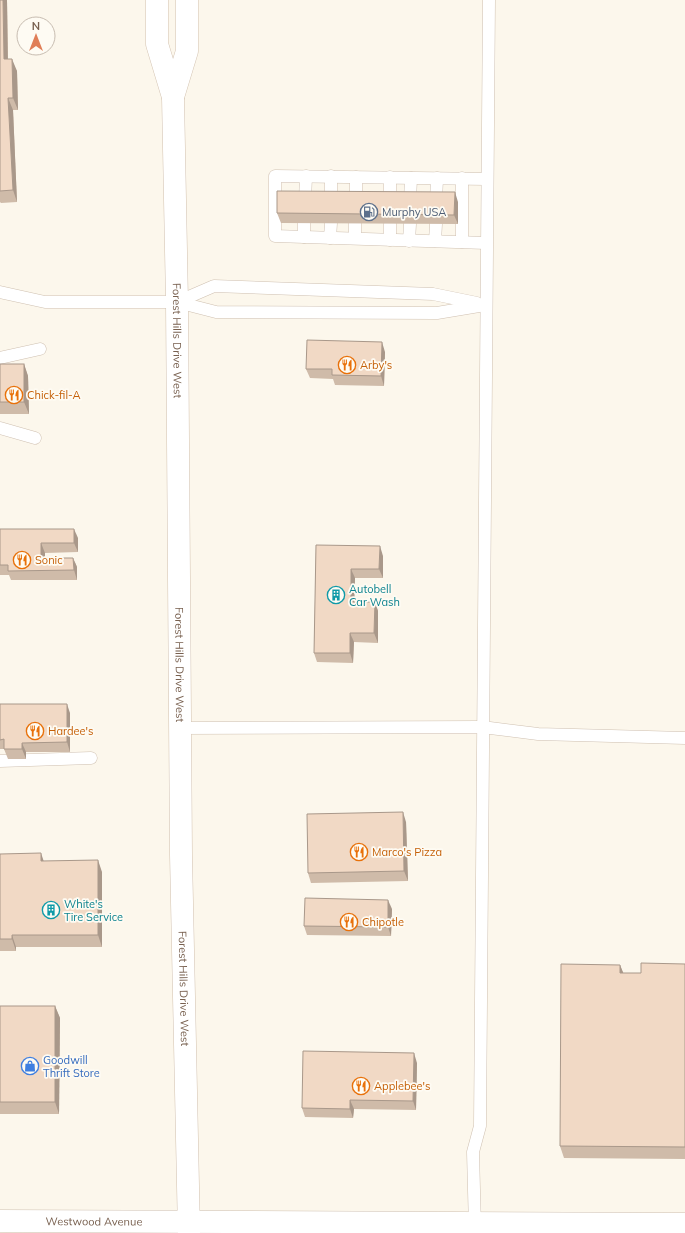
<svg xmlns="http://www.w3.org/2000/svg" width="685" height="1233" font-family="Mulish,sans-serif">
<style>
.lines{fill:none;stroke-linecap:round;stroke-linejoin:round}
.lane-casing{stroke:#cfc0b1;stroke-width:13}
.street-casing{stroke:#cfc0b1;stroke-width:23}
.secondary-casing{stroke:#d2c1af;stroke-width:23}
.lane{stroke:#fff;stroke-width:12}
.street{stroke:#fff;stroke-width:22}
.secondary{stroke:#fff;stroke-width:22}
.wall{fill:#cfbba9}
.shaded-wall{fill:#a9988a}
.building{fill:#f1d9c5;stroke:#a9988a}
.labels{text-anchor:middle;stroke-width:3.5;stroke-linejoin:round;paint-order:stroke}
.service-label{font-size:11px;fill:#4e5e75;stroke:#fefbf3;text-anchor:start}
.street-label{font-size:11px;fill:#78604f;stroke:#fefbf3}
.food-label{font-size:11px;fill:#c56008;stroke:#fefbf3;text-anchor:start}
.culture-label{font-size:11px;fill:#0d838f;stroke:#fefbf3;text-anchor:start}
.shop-label{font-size:11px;fill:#366cbe;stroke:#fefbf3;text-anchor:start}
</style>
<rect width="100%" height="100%" fill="#fcf7ec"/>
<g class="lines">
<defs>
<g id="lane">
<polyline points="356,177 356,201"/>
<polyline points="305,201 306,176"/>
<polyline points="331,201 331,176"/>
<polyline points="390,201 390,177"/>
<polyline points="410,201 411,178"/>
<polyline points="436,202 437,178"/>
<polyline points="355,223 355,238"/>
<polyline points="390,224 390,240"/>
<polyline points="304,237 304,223"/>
<polyline points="330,238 331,223"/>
<polyline points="409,241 410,224"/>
<polyline points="435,241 436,224"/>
<polyline points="462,242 462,178"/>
<polyline points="486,243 275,236 275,176 487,179"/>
<polyline points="0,292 45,302 177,302 216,312 437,313 485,305"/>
<polyline points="177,302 214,286 433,294 477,303"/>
<polyline points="0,358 40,349"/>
<polyline points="0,428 35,438"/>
<polyline points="179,728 482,727 538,734 685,738"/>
<polyline points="0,761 91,758"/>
<polyline points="475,1228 473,1152 480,1126 489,0"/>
</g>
<g id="street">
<path id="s1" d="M0,1221l685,3"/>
</g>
<g id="secondary">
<path id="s2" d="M157,0v44l16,53 4,205 4,553 8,378"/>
<polyline points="173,97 187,51 187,0"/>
</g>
</defs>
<!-- lane casing -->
<use href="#lane" class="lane-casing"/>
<!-- street casing -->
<use href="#street" class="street-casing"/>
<!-- secondary casing -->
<use href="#secondary" class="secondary-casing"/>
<!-- lane -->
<use href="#lane" class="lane"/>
<!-- street -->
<use href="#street" class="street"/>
<!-- secondary -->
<use href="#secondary" class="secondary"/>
</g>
<!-- wall -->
<g class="wall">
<polygon points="0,0 7,0 8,59 17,71 18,110 13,110 17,202 1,203 0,202"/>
<polygon points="458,202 458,224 281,223 277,213"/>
<polygon points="385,352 384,386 335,385 333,379 310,378 306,369"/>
<polygon points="0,364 24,364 28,376 29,414 0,414"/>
<polygon points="0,529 78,538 78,552 45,553 45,558 73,558 77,567 77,580 11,580 9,575 0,575"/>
<polygon points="316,545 383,556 383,578 355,578 354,602 375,602 378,611 378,643 354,642 353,663 317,662 314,653"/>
<polygon points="0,704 70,713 70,752 26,752 26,759 8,759 4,749 0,749"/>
<polygon points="406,822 408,881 311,883 308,873"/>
<polygon points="0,854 44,861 102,872 102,947 16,947 16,951 0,951"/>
<polygon points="392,909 391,936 307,935 304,926"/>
<polygon points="685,964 685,1159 564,1158 560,1146 620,965 623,973 641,973"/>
<polygon points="0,1006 55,1006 60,1018 59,1114 0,1114"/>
<polygon points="417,1063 416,1110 354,1109 353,1118 305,1117 302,1108"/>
</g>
<!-- shaded-wall -->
<g class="shaded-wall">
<polygon points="3,0 7,0 8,71 4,59"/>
<polygon points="12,59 17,71 18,110 13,98"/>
<polygon points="8,98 13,110 17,202 13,190"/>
<polygon points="455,192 458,202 458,224 454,215"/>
<polygon points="382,342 385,352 384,386 381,376"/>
<polygon points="24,364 28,376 29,414 24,402"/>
<polygon points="74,529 78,538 78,552 74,543"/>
<polygon points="41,543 45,553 45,567 41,558"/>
<polygon points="380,546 383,556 383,578 379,569"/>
<polygon points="73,558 77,567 77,580 74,570"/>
<polygon points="351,569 355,578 354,611 351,602"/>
<polygon points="375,602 378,611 378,643 374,633"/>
<polygon points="350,633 354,642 353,663 350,653"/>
<polygon points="67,704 70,713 70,752 67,742"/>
<polygon points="22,743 26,752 26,759 22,749"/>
<polygon points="403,812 406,822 408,881 404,871"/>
<polygon points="41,853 45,865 41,861"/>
<polygon points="98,860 102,872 102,947 98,935"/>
<polygon points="388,900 392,909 391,936 388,927"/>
<polygon points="12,935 16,947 16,951 12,939"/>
<polygon points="620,965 625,977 620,973"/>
<polygon points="55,1006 60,1018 59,1114 55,1102"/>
<polygon points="414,1053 417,1063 416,1110 413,1101"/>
<polygon points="350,1100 354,1109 353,1118 350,1109"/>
</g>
<!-- building -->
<g class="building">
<polygon points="0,0 3,0 4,59 12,59 13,98 8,98 13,190 0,191"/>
<polygon points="277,191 455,192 454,215 277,213"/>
<polygon points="307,340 382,342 381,376 332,375 332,369 306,369"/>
<rect x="0" y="364" width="24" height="38"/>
<polygon points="0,529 74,529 74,543 41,543 41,558 73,558 74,570 8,571 8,565 0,565"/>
<polygon points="316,545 380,546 379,569 351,569 351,602 375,602 374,633 350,633 350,653 314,653"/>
<polygon points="0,704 67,704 67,742 22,743 22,749 4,749 4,739 0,740"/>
<polygon points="403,812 404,871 308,873 307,814"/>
<polygon points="41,853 41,861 98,860 98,935 12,935 12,939 0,939 0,854"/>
<polygon points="305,898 388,900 388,927 304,926"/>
<polygon points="641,963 685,964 685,1147 560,1146 561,964 620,965 620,973 641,973"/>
<rect x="0" y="1006" width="55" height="96"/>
<polygon points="303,1051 414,1053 413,1101 350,1100 350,1109 302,1108"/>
</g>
<!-- icons -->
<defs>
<symbol id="fuel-ring" viewBox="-11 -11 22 22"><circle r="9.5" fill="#fefbf3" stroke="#5c6f8a" stroke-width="1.5"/><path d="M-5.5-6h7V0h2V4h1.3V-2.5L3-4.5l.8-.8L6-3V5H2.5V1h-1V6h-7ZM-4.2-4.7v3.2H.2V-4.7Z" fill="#5c6f8a"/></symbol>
<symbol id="restaurant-ring" viewBox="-11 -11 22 22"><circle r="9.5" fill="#fefbf3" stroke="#e8710a" stroke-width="1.5"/><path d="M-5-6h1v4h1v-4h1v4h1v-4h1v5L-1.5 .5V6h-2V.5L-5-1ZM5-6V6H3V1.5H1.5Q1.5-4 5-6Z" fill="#e8710a"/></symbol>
<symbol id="building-ring" viewBox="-11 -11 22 22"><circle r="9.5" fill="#fefbf3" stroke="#0f9aa8" stroke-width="1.5"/><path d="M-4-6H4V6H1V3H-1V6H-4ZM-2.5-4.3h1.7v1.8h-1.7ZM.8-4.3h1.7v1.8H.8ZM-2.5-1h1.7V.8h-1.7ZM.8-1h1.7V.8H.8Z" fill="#0f9aa8"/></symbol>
<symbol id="shop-ring" viewBox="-11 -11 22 22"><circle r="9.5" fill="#fefbf3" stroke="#3f7fe0" stroke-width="1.5"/><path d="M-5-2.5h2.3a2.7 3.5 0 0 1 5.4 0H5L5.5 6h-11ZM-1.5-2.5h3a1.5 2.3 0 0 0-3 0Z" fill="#3f7fe0"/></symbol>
</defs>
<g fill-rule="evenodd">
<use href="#fuel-ring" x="359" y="202" width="20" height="20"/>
<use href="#restaurant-ring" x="337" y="355" width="20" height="20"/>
<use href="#restaurant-ring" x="4" y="385" width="20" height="20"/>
<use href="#restaurant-ring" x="12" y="550" width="20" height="20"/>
<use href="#building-ring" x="326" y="585" width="20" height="20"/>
<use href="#restaurant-ring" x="25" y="721" width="20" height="20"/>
<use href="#restaurant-ring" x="349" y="842" width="20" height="20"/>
<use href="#building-ring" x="41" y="900" width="20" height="20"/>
<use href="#restaurant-ring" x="339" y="912" width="20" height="20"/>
<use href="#shop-ring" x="20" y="1056" width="20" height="20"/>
<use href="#restaurant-ring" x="351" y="1076" width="20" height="20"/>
</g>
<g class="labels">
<!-- service labels -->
<g class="service-label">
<text x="382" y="216">Murphy USA</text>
</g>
<!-- street labels -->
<g class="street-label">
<text dy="4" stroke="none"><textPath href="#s2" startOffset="343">Forest Hills Drive West</textPath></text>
<text dy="4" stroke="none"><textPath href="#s2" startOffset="667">Forest Hills Drive West</textPath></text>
<text dy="4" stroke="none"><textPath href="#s2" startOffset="991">Forest Hills Drive West</textPath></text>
<text dy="4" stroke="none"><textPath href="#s1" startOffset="94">Westwood Avenue</textPath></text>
</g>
<!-- food labels -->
<g class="food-label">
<text x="360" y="369">Arby's</text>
<text x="27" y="399">Chick-fil-A</text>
<text x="35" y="564">Sonic</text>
<text x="48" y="735">Hardee's</text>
<text x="372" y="856">Marco's Pizza</text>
<text x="362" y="926">Chipotle</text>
<text x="374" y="1090">Applebee's</text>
</g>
<!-- culture labels -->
<g class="culture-label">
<text x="349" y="593">Autobell<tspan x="349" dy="13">Car Wash</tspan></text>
<text x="64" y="908">White's<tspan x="64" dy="13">Tire Service</tspan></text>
</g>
<!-- shop labels -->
<g class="shop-label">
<text x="43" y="1064">Goodwill<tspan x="43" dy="13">Thrift Store</tspan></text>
</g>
</g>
<!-- north arrow -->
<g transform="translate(36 36)"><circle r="19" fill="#fefbf3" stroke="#c8bdb1"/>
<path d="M0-3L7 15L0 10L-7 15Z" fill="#e07e57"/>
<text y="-6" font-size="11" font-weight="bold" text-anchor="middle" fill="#78604f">N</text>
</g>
</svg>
